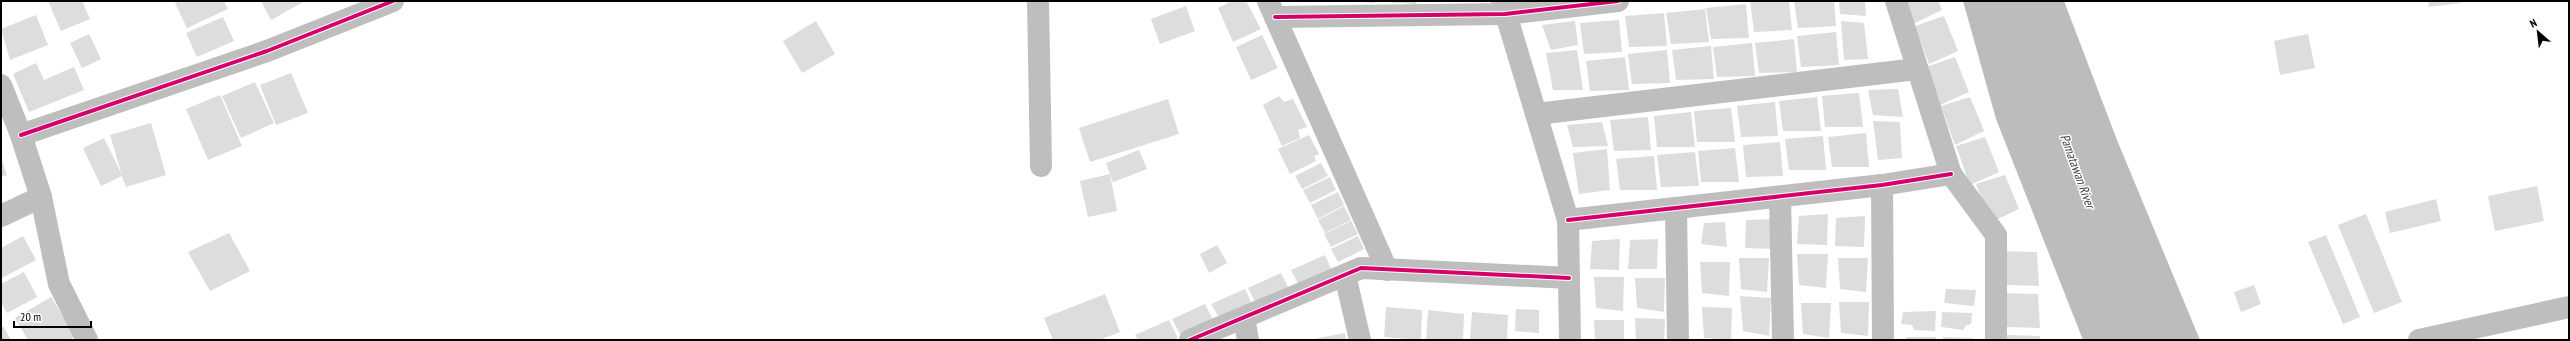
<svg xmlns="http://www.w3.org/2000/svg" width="2570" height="341" font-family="'PT Sans Narrow',sans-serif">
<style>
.water{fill:#bcbcbc}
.building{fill:#ddd}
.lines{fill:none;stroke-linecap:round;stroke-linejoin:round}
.minor{stroke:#bebebe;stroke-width:22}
.cycleway-casing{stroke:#fff;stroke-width:6}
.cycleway{stroke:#d6006c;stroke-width:4}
.labels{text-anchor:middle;stroke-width:3;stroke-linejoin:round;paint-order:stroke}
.water-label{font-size:13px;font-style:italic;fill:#414141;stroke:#fff}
</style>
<rect width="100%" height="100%" fill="#fff"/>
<!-- water -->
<polygon class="water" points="1963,1 2064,1 2117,140 2200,340 2083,340 1996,119"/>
<!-- building -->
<g class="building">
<polygon points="48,1 82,1 90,19 61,31"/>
<polygon points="179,1 224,1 228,9 187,28 175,3"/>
<polygon points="261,1 305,1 271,20"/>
<polygon points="1232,1 1246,1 1261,29 1233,42 1218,8"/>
<polygon points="1363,1 1375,1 1375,3 1363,2"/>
<polygon points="1386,1 1416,1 1416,4 1386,2"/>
<polygon points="1750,1 1789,1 1792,30 1754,32"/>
<polygon points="1794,1 1834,1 1836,26 1798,28"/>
<polygon points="1839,1 1865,1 1866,16 1840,14"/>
<polygon points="1905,1 1938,1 1942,10 1913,24"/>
<polygon points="2428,1 2461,1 2462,3 2429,7"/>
<polygon points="1746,4 1749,38 1711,39 1706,8"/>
<polygon points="1186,6 1195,31 1160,44 1151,19"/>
<polygon points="1705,9 1709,42 1671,44 1666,13"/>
<polygon points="1664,13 1667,46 1629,47 1625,16"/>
<polygon points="36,15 48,45 10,60 1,29"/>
<polygon points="1944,16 1958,51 1929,64 1915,26"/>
<polygon points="223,17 234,41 197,57 186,33"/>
<polygon points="1619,20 1622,52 1584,54 1580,23"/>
<polygon points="816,21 835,54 802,73 783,41"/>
<polygon points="1575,21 1578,45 1551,50 1542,25"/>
<polygon points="1841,21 1864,23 1868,59 1844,60"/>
<polygon points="1836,32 1839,65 1801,67 1797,36"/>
<polygon points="89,34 101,59 82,68 70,43"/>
<polygon points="2308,34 2315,68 2280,75 2274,41"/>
<polygon points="1262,35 1278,68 1251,80 1236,47"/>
<polygon points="1794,39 1797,72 1759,73 1755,43"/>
<polygon points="1752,43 1755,76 1717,77 1713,47"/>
<polygon points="1711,46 1714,79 1676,80 1672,50"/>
<polygon points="1577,50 1583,90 1553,90 1546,53"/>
<polygon points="1667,50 1670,83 1632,84 1628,54"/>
<polygon points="1625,57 1629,90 1590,91 1586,61"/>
<polygon points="1955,57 1969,92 1940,105 1926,67"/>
<polygon points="36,63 44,80 74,67 84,90 29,112 13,74"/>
<polygon points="291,73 308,113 276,125 260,85"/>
<polygon points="255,82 274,123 241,138 222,96"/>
<polygon points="1898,89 1903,117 1873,115 1868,90"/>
<polygon points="1859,93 1863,127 1825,127 1822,96"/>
<polygon points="220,95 242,146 208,160 186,109"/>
<polygon points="1279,96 1284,102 1293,99 1307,127 1298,130 1300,138 1282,146 1263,105"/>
<polygon points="1817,97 1821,131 1783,131 1779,101"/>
<polygon points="1970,97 1984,131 1955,145 1941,106"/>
<polygon points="1168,99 1179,134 1090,162 1079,128"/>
<polygon points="1775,102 1778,136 1741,137 1737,106"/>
<polygon points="1731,108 1735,142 1697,142 1694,111"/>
<polygon points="1691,112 1695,147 1657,147 1654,116"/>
<polygon points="1648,117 1651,150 1614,151 1610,120"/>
<polygon points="1873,121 1900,122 1902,158 1878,160"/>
<polygon points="1602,122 1608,146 1573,147 1567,125"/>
<polygon points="151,123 166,175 126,187 122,176 101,186 83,148 104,138 122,175 110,135"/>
<polygon points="1866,133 1869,167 1832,167 1828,137"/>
<polygon points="1309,135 1319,154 1314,156 1316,161 1290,174 1278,149"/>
<polygon points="1823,136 1826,170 1789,170 1785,139"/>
<polygon points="1985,137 1999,172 1970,185 1956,146"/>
<polygon points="1780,142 1783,176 1746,177 1743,145"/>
<polygon points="1735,148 1739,182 1701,182 1698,151"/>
<polygon points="1607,149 1610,190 1579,194 1573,153"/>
<polygon points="1139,150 1147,169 1113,182 1106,163"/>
<polygon points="1695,152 1699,186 1661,187 1657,155"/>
<polygon points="1654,156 1657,190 1620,190 1616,159"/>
<polygon points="1,159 7,175 1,177"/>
<polygon points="1321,163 1328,176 1302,189 1295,176"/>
<polygon points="1110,174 1117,211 1088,217 1080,181"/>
<polygon points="2005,175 2019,209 1990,223 1976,184"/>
<polygon points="1330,177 1336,190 1310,203 1303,190"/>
<polygon points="2537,186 2544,221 2495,231 2488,196"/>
<polygon points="1338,192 1344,205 1318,219 1311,205"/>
<polygon points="2436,199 2441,221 2390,233 2385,212"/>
<polygon points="1344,206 1351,220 1325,233 1318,220"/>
<polygon points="1828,214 1827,245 1797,244 1799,216"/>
<polygon points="2366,214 2402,302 2374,313 2338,225"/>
<polygon points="1865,216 1864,247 1835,246 1836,218"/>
<polygon points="1775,219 1773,249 1745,248 1746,220"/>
<polygon points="1351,221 1358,234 1331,247 1324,234"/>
<polygon points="1725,222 1727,247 1701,244 1704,223"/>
<polygon points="229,233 250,271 210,291 188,252"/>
<polygon points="2326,235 2360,317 2343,324 2308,242"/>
<polygon points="23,236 36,260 2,278 1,248"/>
<polygon points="1358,236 1364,249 1338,262 1331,249"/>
<polygon points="1620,239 1619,270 1590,269 1592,241"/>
<polygon points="1658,239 1657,269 1628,269 1630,240"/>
<polygon points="1217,245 1227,263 1209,273 1200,254"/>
<polygon points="2004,251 2037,252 2039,286 2006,285"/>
<polygon points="1797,254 1828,254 1826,288 1799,285"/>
<polygon points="1325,255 1333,273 1300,287 1291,270"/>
<polygon points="1739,258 1769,258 1767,292 1741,289"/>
<polygon points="1838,258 1868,258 1866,292 1840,289"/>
<polygon points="1700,262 1730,262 1729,296 1702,293"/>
<polygon points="24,272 37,297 7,313 1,302 1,284"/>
<polygon points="1281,273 1290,291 1257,305 1248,288"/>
<polygon points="1594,277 1624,277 1623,311 1596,308"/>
<polygon points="1635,278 1665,278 1664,312 1637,308"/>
<polygon points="2254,285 2261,304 2241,312 2234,292"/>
<polygon points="1245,289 1253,307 1221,321 1211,304"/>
<polygon points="1946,289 1976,290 1974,306 1944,303"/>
<polygon points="2004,293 2038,294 2040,328 2006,327"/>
<polygon points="1105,294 1120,332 1099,340 1053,340 1044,318"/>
<polygon points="1740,296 1771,298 1769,336 1743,331"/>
<polygon points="51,297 75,336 69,340 28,340 15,318"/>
<polygon points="1839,302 1869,302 1868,336 1841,333"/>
<polygon points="1801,303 1831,303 1829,338 1803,334"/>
<polygon points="1205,304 1214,322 1181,336 1172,319"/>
<polygon points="1386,307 1422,310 1421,340 1384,337"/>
<polygon points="1702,307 1732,308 1731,340 1704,338"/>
<polygon points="1516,309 1539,310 1539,333 1515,331"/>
<polygon points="1428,310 1464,314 1463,340 1426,340"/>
<polygon points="1936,311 1935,331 1914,330 1912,325 1901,324 1903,312"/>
<polygon points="1472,312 1508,315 1507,340 1470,340"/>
<polygon points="1942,312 1972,313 1971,324 1965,326 1964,330 1941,327"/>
<polygon points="1635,318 1665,319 1664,340 1636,340"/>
<polygon points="1169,320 1178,338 1172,340 1138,340 1135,335"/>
<polygon points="1594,320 1624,320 1624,340 1595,340"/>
<polygon points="3,326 11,340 1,340 1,327"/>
<polygon points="1345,333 1346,340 1313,340 1313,339"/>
<polygon points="2007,335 2040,336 2040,340 2007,340"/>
<rect x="1906" y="337" width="30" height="3"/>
<polygon points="1943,337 1973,338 1973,340 1943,340"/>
</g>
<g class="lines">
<!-- minor -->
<g class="minor">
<polyline points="1038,1 1041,166"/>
<polyline points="1268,1 1387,270"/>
<polyline points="1502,1 1568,220 1570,340"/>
<polyline points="1896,1 1951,174 1996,235 1996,340"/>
<polyline points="1275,17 1505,14 1618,1"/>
<polyline points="1,85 21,135 41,197 59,284 87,340"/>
<polyline points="1536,114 1917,69"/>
<polyline points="21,135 267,51 393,1"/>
<polyline points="1882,185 1883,340"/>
<polyline points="1780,197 1783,340"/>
<polyline points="1676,208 1678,340"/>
<polyline points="1,216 41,197"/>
<polyline points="1568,220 1882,185 1951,174"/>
<polyline points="1345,275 1360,340"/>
<polyline points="1244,318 1248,340"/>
<polyline points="1190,340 1361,268 1569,278"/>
<polyline points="2419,340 2569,307"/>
</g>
<defs>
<g id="cycleway">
<polyline points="1275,17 1505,14 1618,1"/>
<polyline points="21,135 267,51 393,1"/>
<polyline points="1568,220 1882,185 1951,174"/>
<polyline points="1190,340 1361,268 1569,278"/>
</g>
</defs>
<!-- cycleway casing -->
<use href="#cycleway" class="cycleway-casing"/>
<!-- cycleway -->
<use href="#cycleway" class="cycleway"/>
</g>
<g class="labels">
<!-- water labels -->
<g class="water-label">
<text transform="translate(2078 171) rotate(70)" y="5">Pamatawan River</text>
</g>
</g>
<!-- border -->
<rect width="2570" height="341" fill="none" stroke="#000000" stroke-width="4"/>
<!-- north arrow -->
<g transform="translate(2538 32) rotate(332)" stroke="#ffffff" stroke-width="3" paint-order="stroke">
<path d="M0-3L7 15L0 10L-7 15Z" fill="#000000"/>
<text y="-6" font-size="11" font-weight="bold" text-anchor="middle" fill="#000000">N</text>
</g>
<!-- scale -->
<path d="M14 321v6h77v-6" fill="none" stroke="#000000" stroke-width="2"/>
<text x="20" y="321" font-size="12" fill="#000000" stroke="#ffffff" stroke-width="3" paint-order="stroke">20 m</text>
</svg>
